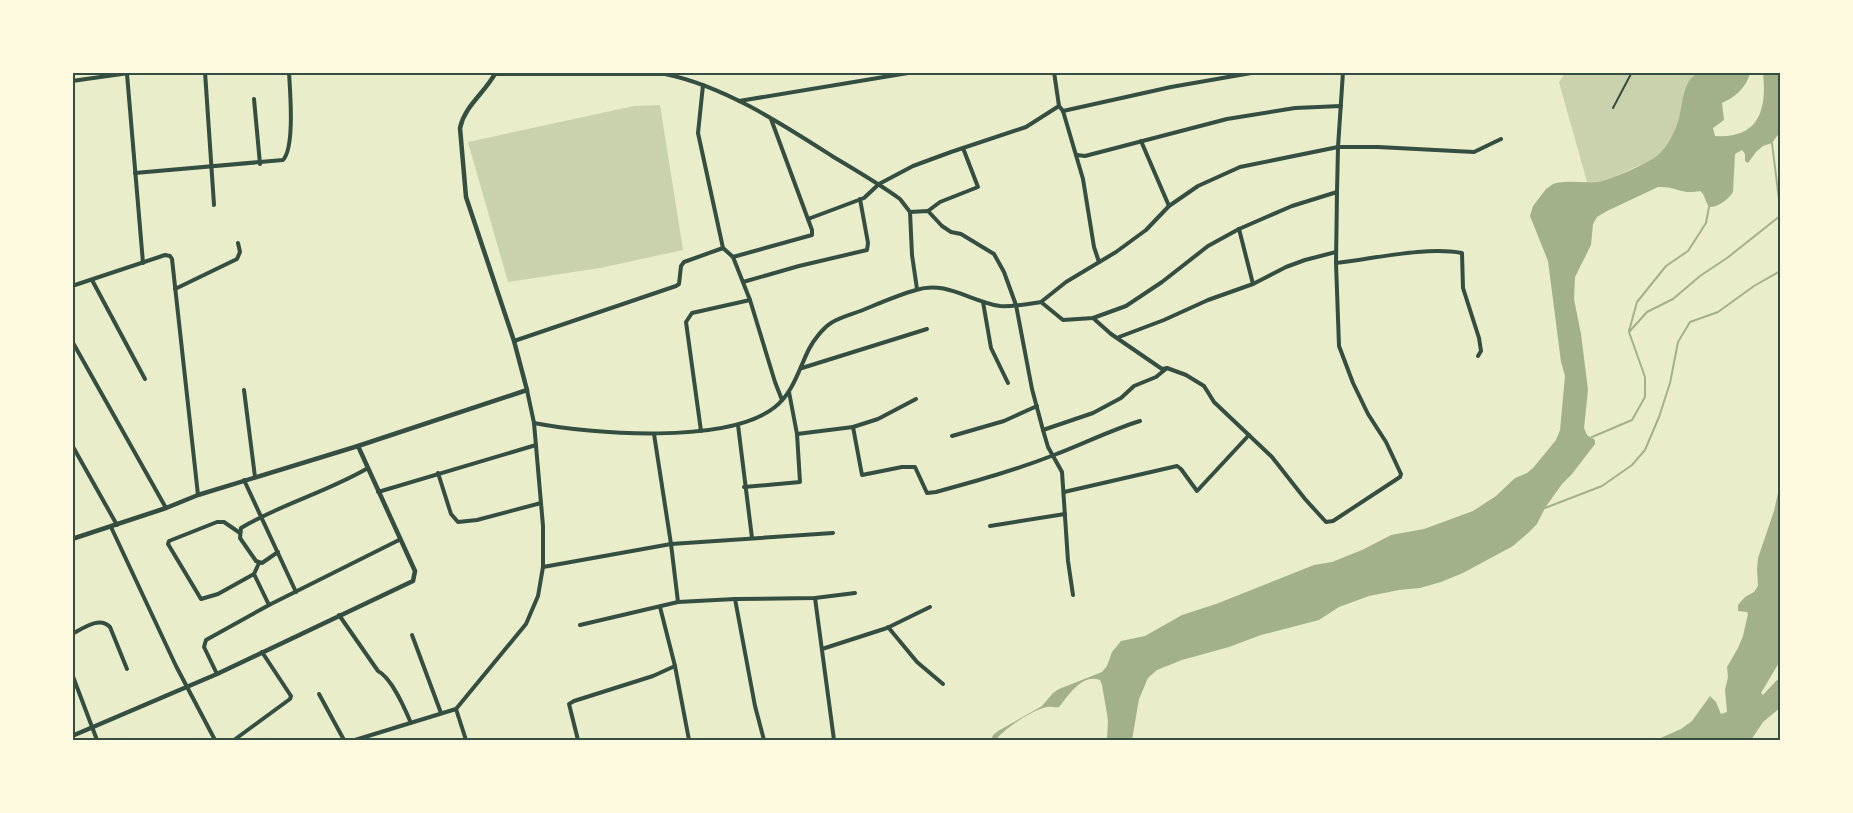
<svg xmlns="http://www.w3.org/2000/svg" width="1853" height="813" font-family="Literata,serif">
<style>
.green{fill:#cad2ad}
.water{fill:#a3b18a}
.lines{fill:none;stroke-linecap:round;stroke-linejoin:round}
.stream{stroke:#a3b18a;stroke-width:2}
.service{stroke:#344e41;stroke-width:2}
.minor{stroke:#344e41;stroke-width:4}
.tertiary{stroke:#344e41;stroke-width:4.5}
.neatline{fill:none;stroke:#344e41;stroke-width:2}
</style>
<rect width="100%" height="100%" fill="#e9edc9"/>
<!-- green -->
<g class="green">
<path d="M1565,73h135c-17,4 -17,31 -21,46 -3,11 -13,28 -21,36 -9,8 -21,11 -31,16 -13,6 -25,12 -40,11l-28,-100z"/>
<polygon points="660,105 683,250 600,268 508,282 468,142 634,106"/>
</g>
<!-- water -->
<g class="water">
<path d="M1700,73h50c-3,14 -16,25 -28,30l2,17 -11,8 2,8c44,3 52,-26 48,-63h17v59l-8,11 -9,3 -7,6 -8,11 -3,-2v-7l-3,-4 -7,4 -2,38c-4,7 -16,16 -24,15 -4,-5 -4,-13 -9,-16 -18,4 -25,-5 -42,-4l-51,24 -10,6 -4,7 -2,21 -16,32 -1,22 7,35 7,56 -4,38 3,7 8,5v4l-23,30 -10,10 -17,24 -8,16 -9,9 -15,13 -50,27 -22,9 -21,6 -21,2 -30,6 -30,11 -20,13 -58,15 -32,12 -47,13 -25,10 -9,8 -9,21 -7,41h-25l1,-20 -6,-35 -2,-5c-18,-7 -32,16 -41,27 -5,1 -8,-1 -12,0 -13,2 -44,22 -51,33h-5l2,-5 5,-4 44,-25 11,-13 6,-4 43,-17 5,-6 5,-14 9,-11 24,-5 37,-21 34,-11 98,-39 18,-3 30,-12 29,-15 33,-6 49,-18 23,-15 19,-18 12,-5 6,-5 23,-28 4,-10 5,-54 -4,-14 -13,-101 -18,-45 3,-10 13,-17 7,-5c13,-4 28,-1 42,-2 12,0 54,-19 63,-27 9,-8 18,-25 21,-37 4,-15 4,-41 21,-45z"/>
<polygon points="1780,484 1780,661 1761,693 1763,695 1776,681 1780,678 1780,708 1763,722 1751,740 1656,740 1681,729 1692,721 1710,696 1716,702 1721,714 1727,712 1725,690 1728,677 1727,667 1738,648 1743,636 1748,614 1747,612 1738,611 1738,605 1745,597 1754,592 1758,586 1757,570 1758,558 1774,511"/>
</g>
<g class="lines">
<!-- stream -->
<g class="stream">
<polyline points="1772,143 1780,208"/>
<polyline points="1629,331 1637,302 1666,266 1688,251 1706,223 1709,207"/>
<polyline points="1592,437 1632,420 1645,397 1645,377 1629,332 1647,312 1673,299 1700,276 1727,258 1780,216"/>
<polyline points="1545,508 1602,486 1632,465 1645,450 1659,417 1670,383 1678,342 1690,322 1718,312 1754,286 1780,271"/>
</g>
<!-- service -->
<polyline class="service" points="1613,108 1632,72"/>
<!-- minor -->
<g class="minor">
<polyline points="205,72 214,205"/>
<polyline points="1054,72 1059,106 1063,111 1083,179 1094,247 1099,262"/>
<polyline points="127,74 143,263"/>
<path d="M495,74h170c59,12 117,50 167,82 23,14 46,27 68,43l10,13 2,43 5,34"/>
<polyline points="72,81 136,72"/>
<polyline points="703,85 698,133 723,248 733,257 750,300 775,382 782,400"/>
<polyline points="254,99 260,164"/>
<polyline points="739,101 914,72"/>
<polyline points="1063,111 1171,87 1257,72"/>
<polyline points="1141,141 1169,206"/>
<polyline points="1077,155 1085,156 1227,119 1295,108 1341,106"/>
<path d="M135,173l148,-13c12,-13 7,-69 6,-88"/>
<polyline points="928,211 940,202 978,187 963,148"/>
<polyline points="910,212 928,211 942,226 951,232 961,234 994,254 1004,272 1016,305 1032,389 1043,430 1048,447 1062,472 1068,561 1073,595"/>
<polyline points="808,219 864,198 879,184 913,166 951,152 1026,127 1059,106"/>
<polyline points="1239,229 1253,284"/>
<polyline points="733,257 812,235 812,230 771,119"/>
<path d="M1336,263c37,-4 90,-17 126,-10l1,35 16,50 2,13 -3,5"/>
<polyline points="92,280 145,379"/>
<polyline points="743,282 799,266 867,250 868,243 860,199"/>
<polyline points="72,286 165,255 170,256 172,259 198,495"/>
<polyline points="175,289 237,259 240,252 238,243"/>
<polyline points="983,302 991,348 1008,383"/>
<polyline points="1041,302 1066,282 1116,252 1146,230 1169,206 1198,186 1240,167 1338,147 1378,147 1474,152 1501,139"/>
<polyline points="1093,318 1111,334 1162,369 1167,368 1186,375 1204,386 1214,402 1272,457 1305,499 1326,522 1333,521 1400,477 1401,474 1386,442 1368,414 1353,383 1339,346 1336,263 1337,192"/>
<polyline points="1119,337 1164,320 1208,300 1253,284 1286,267 1305,260 1336,252"/>
<polyline points="72,341 166,508"/>
<polyline points="514,341 676,286 679,284 681,266 684,262 723,248"/>
<polyline points="802,368 927,329"/>
<polyline points="244,390 255,477"/>
<path d="M534,423c57,11 194,22 241,-16 18,-14 24,-38 34,-58 4,-8 14,-21 22,-26 9,-6 22,-9 32,-13 17,-7 35,-15 53,-20 30,-10 55,12 84,16 13,1 28,-2 41,-4l22,18 30,-2 33,-12 36,-24 46,-36 31,-17 53,-23 45,-14 1,-45 5,-75"/>
<polyline points="738,425 752,538"/>
<path d="M853,427l9,48 40,-8h13l12,26 9,-1c40,-11 80,-22 118,-37 29,-11 57,-25 86,-34"/>
<polyline points="1043,430 1093,413 1121,398 1134,386 1156,377 1167,368"/>
<polyline points="701,431 686,322 692,313 750,300"/>
<polyline points="654,434 671,544 678,602"/>
<polyline points="797,434 853,427 878,419 916,399"/>
<polyline points="952,436 1004,421 1037,406"/>
<polyline points="72,445 117,525"/>
<polyline points="438,473 451,514 458,522 477,520 541,503"/>
<polyline points="244,480 296,592"/>
<polyline points="744,487 800,482 797,434 789,392"/>
<polyline points="378,492 536,445"/>
<polyline points="1064,492 1177,466 1181,469 1197,491 1249,435"/>
<polyline points="990,526 1065,514"/>
<polyline points="111,527 176,666 215,740"/>
<polyline points="240,533 224,522 217,522 169,541 168,544 201,599 218,594 254,574"/>
<path d="M278,552l-16,11 -6,-2 -16,-23 1,-10c40,-24 86,-36 127,-60"/>
<polyline points="259,563 254,574 269,605"/>
<polyline points="543,567 671,544 833,533"/>
<polyline points="815,598 834,740"/>
<polyline points="735,599 755,706 764,740"/>
<polyline points="660,607 675,666 689,740"/>
<path d="M339,615l39,56c14,7 27,38 33,52"/>
<polyline points="580,625 678,602 735,599 815,598 855,593"/>
<polyline points="888,627 917,662 943,684"/>
<path d="M72,634c12,-6 27,-18 38,-7l17,42"/>
<polyline points="412,635 441,713"/>
<polyline points="822,649 887,628 930,607"/>
<polyline points="72,674 97,740"/>
<polyline points="217,674 204,647 206,640 269,605 399,540"/>
<polyline points="319,694 344,740"/>
<polyline points="456,709 466,740"/>
<polyline points="234,740 290,699 291,696 262,652"/>
<polyline points="355,740 456,709 526,624 538,596 543,567 543,526 534,423 527,390"/>
<polyline points="578,740 569,704 574,701 653,676 675,666"/>
</g>
<!-- tertiary -->
<g class="tertiary">
<path d="M72,539l94,-31 32,-13 160,-49 169,-56 -13,-49 -48,-144 -6,-69c5,-23 25,-35 36,-56"/>
<polyline points="72,736 217,674 413,581 415,571 358,446"/>
</g>
</g>
<!-- border -->
<rect width="1853" height="813" fill="none" stroke="#fefae0" stroke-width="148"/>
<rect x="74" y="74" width="1705" height="665" class="neatline"/>
</svg>
